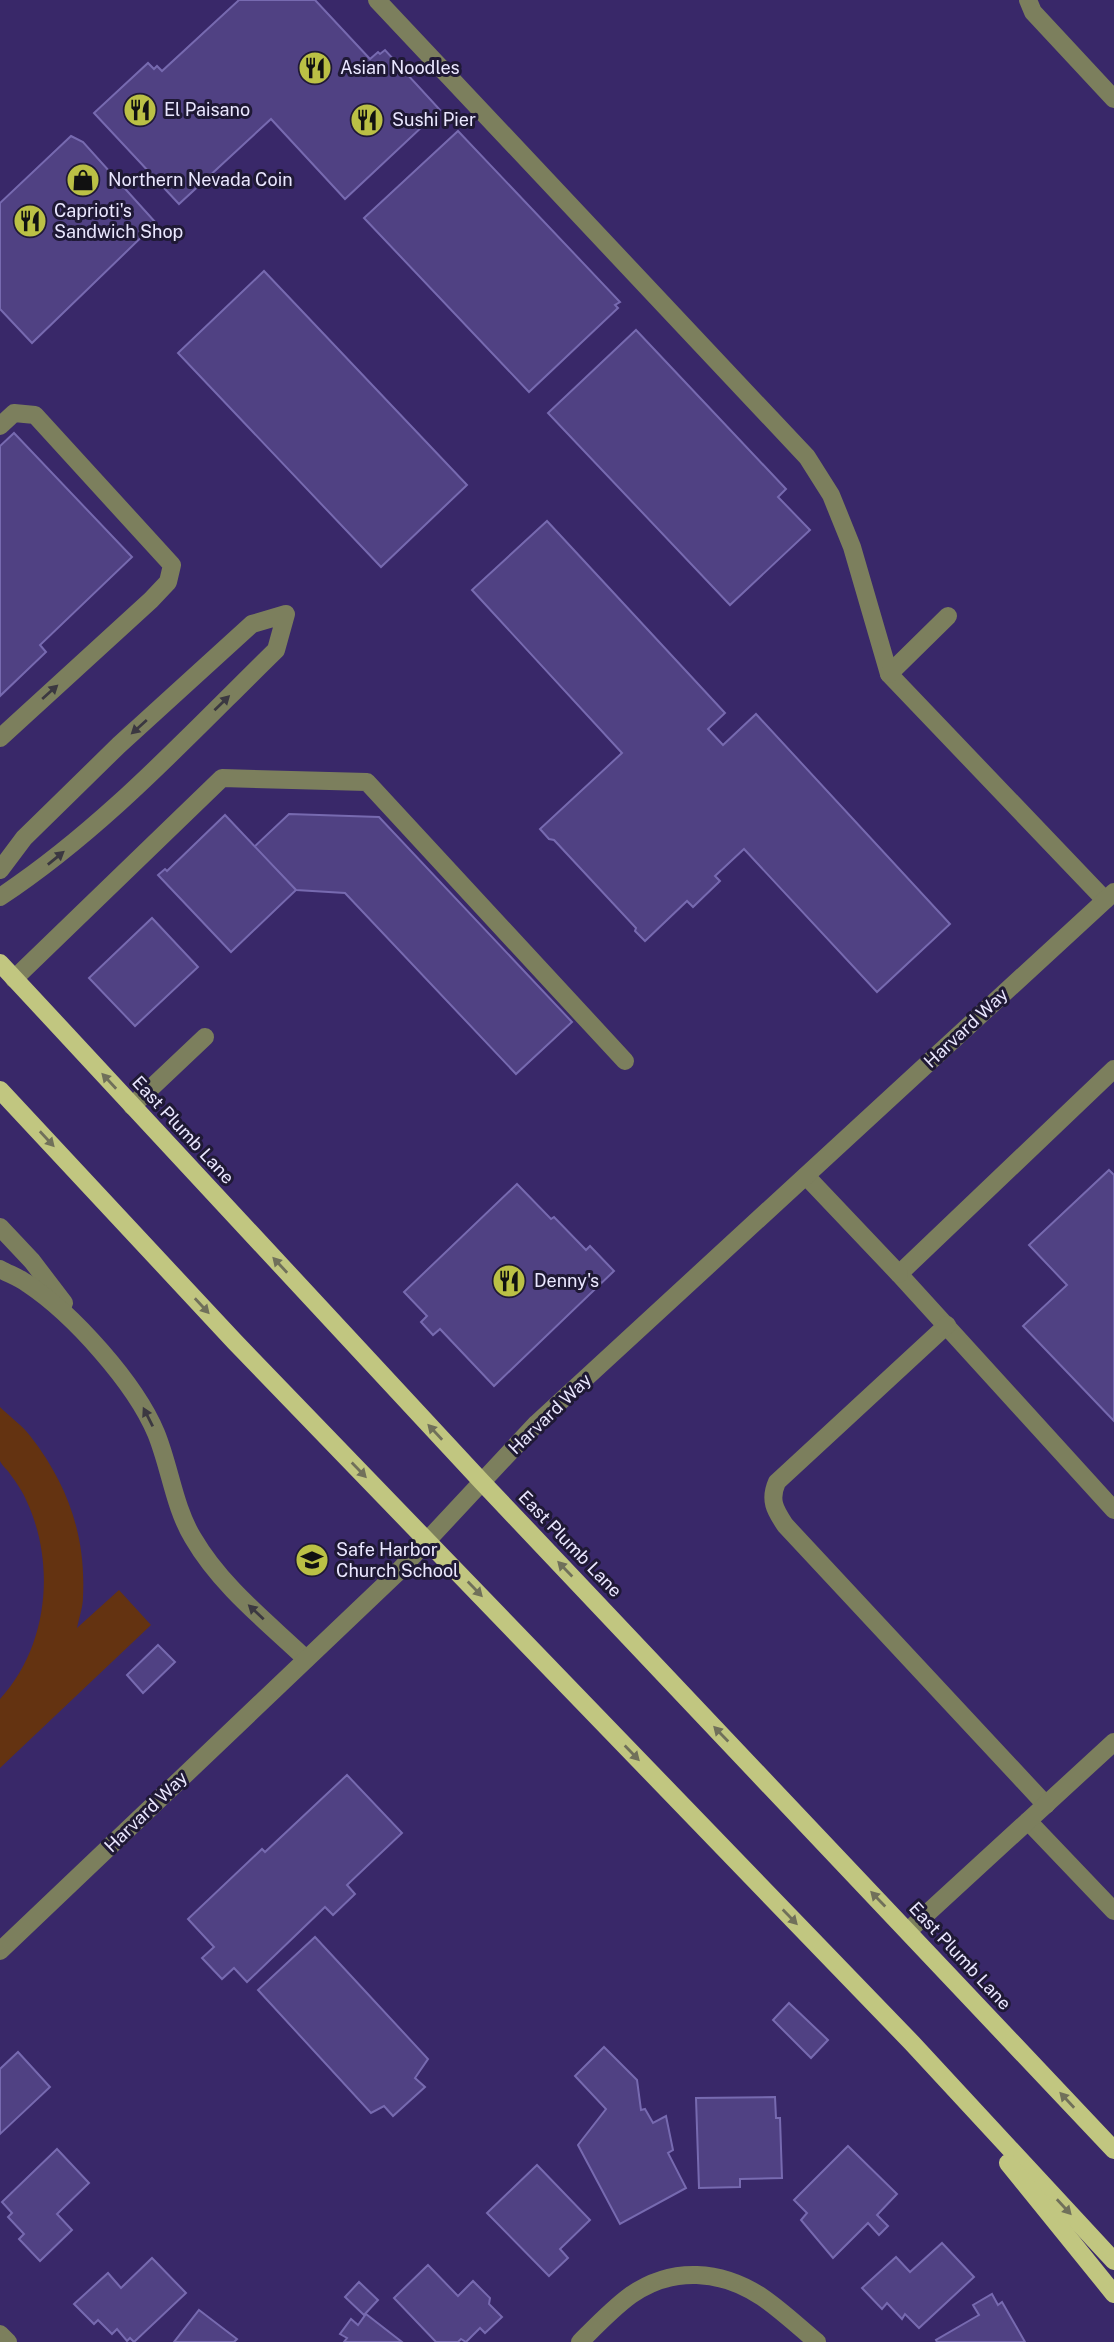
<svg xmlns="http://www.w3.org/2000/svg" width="1114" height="2342" font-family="'Public Sans',sans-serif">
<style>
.green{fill:#643311}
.building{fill:#504183;stroke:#776ab0;stroke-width:2}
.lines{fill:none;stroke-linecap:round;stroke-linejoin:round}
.minor{stroke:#7c7f5d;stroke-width:18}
.major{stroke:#c1c680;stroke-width:18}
.oneway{fill:#3b3841}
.oneway2{fill:#70705a}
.labels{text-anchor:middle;stroke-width:6;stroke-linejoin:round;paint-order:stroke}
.poi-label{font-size:18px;fill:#eae7ff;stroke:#1f1935;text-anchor:start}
.street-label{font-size:18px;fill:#eae7ff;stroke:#1f1935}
</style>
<rect width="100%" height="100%" fill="#392869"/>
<!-- green -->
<path class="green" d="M0,1407c10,10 23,19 31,30 37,48 55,99 52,160 0,10 -4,21 -6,31l42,-38 32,35 -151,143v-69c48,-52 56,-134 27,-197 -4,-10 -11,-20 -17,-28 -2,-4 -8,-8 -10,-13 0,-8 0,-43 0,-54z"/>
<!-- building -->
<g class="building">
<polygon points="239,0 315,0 370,59 378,52 380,54 385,50 440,110 345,199 271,119 179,204 94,113 148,63 154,69 157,66 162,71"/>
<polygon points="458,131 620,302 615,305 618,308 529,392 364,218"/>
<polygon points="71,136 83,142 156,223 32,343 0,309 0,203"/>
<polygon points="264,271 467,485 381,567 178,353"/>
<polygon points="636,330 786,489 778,497 810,530 730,605 548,413"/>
<polygon points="14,433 132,557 40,645 46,652 0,696 0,446"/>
<polygon points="547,521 725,713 708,729 723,745 756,714 950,924 877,992 744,849 715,876 720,881 693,907 687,901 645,941 635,931 636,928 554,840 549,839 540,829 622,753 472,590"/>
<polygon points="289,814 379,817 572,1022 516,1074 345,893 296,890 254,847"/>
<polygon points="225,815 296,890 231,952 158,875 165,869 167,871"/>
<polygon points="152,918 198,967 135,1026 89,978"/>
<polygon points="1109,1170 1114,1175 1114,1421 1023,1326 1067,1285 1029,1245"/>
<polygon points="517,1184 551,1219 554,1217 586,1250 590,1246 614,1271 494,1386 440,1329 433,1335 421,1322 427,1316 404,1292"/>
<polygon points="158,1645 175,1662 143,1693 127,1675"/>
<polygon points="347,1775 402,1833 347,1885 355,1894 333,1915 325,1907 247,1982 234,1968 222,1979 202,1958 214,1947 188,1919 262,1849 265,1852"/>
<polygon points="315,1937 428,2059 415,2078 425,2087 393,2116 384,2106 371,2113 258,1990"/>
<polygon points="789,2003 828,2040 811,2058 773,2020"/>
<polygon points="604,2047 637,2080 641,2110 645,2109 653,2123 666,2116 673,2150 668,2153 686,2188 620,2224 578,2145 606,2109 575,2076"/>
<polygon points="18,2052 50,2087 0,2134 0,2069"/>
<polygon points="775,2097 776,2118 780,2118 782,2178 740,2179 740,2187 699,2188 696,2098"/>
<polygon points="848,2146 897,2194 877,2215 888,2226 879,2235 868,2223 833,2258 801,2220 807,2213 794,2200"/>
<polygon points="57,2149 89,2183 57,2214 72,2230 40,2261 19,2239 24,2234 8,2217 12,2213 2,2202"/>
<polygon points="537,2165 590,2220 560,2249 568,2258 549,2276 487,2213"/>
<polygon points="942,2243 974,2277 919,2328 905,2314 902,2319 887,2303 882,2309 862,2288 896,2257 910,2272"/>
<polygon points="152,2258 186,2293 134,2342 130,2338 127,2341 117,2329 112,2334 98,2320 94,2324 74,2304 108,2273 121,2288"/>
<polygon points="428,2265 458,2296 473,2281 490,2298 489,2304 502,2317 485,2333 480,2328 466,2342 461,2339 458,2342 436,2342 394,2298"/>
<polygon points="359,2282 378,2300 364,2315 345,2297"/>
<polygon points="992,2294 998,2305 1002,2302 1025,2342 937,2342 936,2340 979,2315 973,2305"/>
<polygon points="199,2310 237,2339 234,2342 174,2342"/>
<polygon points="366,2314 402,2342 344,2342 347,2338 340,2334 351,2319 358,2325"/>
</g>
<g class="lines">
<!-- minor -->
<g class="minor">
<polyline points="377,0 807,457 831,495 852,547 889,674 1105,900"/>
<polyline points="1028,0 1033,12 1114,99"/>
<polyline points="0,426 14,413 35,415 172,565 168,582 151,600 0,738"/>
<polyline points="889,674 948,616"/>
<path d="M0,870l24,-32 95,-93 133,-121 34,-10 -10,36c-88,86 -173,179 -276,247"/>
<polyline points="14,979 222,778 367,782 625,1061"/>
<polyline points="1114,1069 899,1274 1114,1510"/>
<polyline points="132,1106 205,1037"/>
<polyline points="806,1176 899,1274"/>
<polyline points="0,1227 32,1261 64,1303"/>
<path d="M0,1269c9,5 20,9 28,15 45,30 107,99 128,149 14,34 18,74 37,105 28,48 73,83 113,121"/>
<path d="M947,1325l-170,157c-8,18 -2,28 8,43l261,280"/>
<polyline points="1028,1821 1114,1911"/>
<polyline points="908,1931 1114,1742"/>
<polyline points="0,1951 396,1574 537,1423 1114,892"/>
<polyline points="0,2334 8,2342"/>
<path d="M580,2342c16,-16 33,-34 51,-47 42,-29 90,-25 131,2 19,13 37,30 55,45"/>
</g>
<!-- major -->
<g class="major">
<polyline points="0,963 482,1482 1114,2150"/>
<polyline points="0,1090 235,1342 912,2043 1114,2261"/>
<polyline points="1008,2163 1114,2294"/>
</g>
</g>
<!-- one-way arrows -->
<defs><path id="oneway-solid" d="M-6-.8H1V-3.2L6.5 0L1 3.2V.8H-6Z" transform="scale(1.75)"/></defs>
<g class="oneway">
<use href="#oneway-solid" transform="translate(50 692) rotate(-42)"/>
<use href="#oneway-solid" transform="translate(222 703) rotate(-44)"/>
<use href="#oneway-solid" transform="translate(139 727) rotate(138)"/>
<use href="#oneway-solid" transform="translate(56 858) rotate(-39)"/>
<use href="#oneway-solid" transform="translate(148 1417) rotate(-117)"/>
<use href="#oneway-solid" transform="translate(256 1612) rotate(-137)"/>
</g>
<g class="oneway2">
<use href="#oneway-solid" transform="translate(109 1081) rotate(-133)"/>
<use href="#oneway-solid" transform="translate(47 1139) rotate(47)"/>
<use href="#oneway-solid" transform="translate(280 1265) rotate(-133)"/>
<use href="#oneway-solid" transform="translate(202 1306) rotate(47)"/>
<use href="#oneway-solid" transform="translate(435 1432) rotate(-133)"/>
<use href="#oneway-solid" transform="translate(359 1470) rotate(46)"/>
<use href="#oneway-solid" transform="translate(565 1569) rotate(-134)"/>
<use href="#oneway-solid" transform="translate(475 1589) rotate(46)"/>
<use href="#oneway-solid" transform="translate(721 1734) rotate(-134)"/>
<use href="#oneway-solid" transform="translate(632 1753) rotate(46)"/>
<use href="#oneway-solid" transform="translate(878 1899) rotate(-134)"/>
<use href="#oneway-solid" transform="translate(790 1917) rotate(46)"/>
<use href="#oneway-solid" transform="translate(1067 2100) rotate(-133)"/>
<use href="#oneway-solid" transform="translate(1064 2207) rotate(47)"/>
</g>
<!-- icons -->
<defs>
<symbol id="restaurant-disc" viewBox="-11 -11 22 22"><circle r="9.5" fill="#bbc045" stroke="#1f1935"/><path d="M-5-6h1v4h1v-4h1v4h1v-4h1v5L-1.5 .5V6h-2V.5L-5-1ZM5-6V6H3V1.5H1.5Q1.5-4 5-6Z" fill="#111"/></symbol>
<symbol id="shop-disc" viewBox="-11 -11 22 22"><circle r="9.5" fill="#bbc045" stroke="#1f1935"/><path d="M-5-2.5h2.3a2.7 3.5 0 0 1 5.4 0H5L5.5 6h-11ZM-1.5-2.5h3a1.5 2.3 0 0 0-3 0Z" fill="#111"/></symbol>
<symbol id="school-disc" viewBox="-11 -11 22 22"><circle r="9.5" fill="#bbc045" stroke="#1f1935"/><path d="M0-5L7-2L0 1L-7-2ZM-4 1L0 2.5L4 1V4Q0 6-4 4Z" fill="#111"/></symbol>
</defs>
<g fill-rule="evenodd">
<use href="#restaurant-disc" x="296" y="49" width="38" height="38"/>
<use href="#restaurant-disc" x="121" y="91" width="38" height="38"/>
<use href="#restaurant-disc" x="348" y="101" width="38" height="38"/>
<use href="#shop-disc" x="64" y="161" width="38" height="38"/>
<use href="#restaurant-disc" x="11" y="202" width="38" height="38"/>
<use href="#restaurant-disc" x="490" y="1262" width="38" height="38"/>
<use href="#school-disc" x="293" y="1541" width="38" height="38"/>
</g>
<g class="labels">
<!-- poi labels -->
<g class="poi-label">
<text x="340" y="74">Asian Noodles</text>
<text x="164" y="116">El Paisano</text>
<text x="392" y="126">Sushi Pier</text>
<text x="108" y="186">Northern Nevada Coin</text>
<text x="54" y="217">Caprioti's<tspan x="54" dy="21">Sandwich Shop</tspan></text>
<text x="534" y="1287">Denny's</text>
<text x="336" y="1556">Safe Harbor<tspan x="336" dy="21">Church School</tspan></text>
</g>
<!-- street labels -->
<g class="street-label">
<text transform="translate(966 1028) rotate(-43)" y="6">Harvard Way</text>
<text transform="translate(183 1130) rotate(47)" y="6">East Plumb Lane</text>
<text transform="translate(550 1414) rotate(-44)" y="6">Harvard Way</text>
<text transform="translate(570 1544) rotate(46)" y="6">East Plumb Lane</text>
<text transform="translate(146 1812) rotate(-44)" y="6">Harvard Way</text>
<text transform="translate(960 1956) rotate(47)" y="6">East Plumb Lane</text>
</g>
</g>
</svg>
